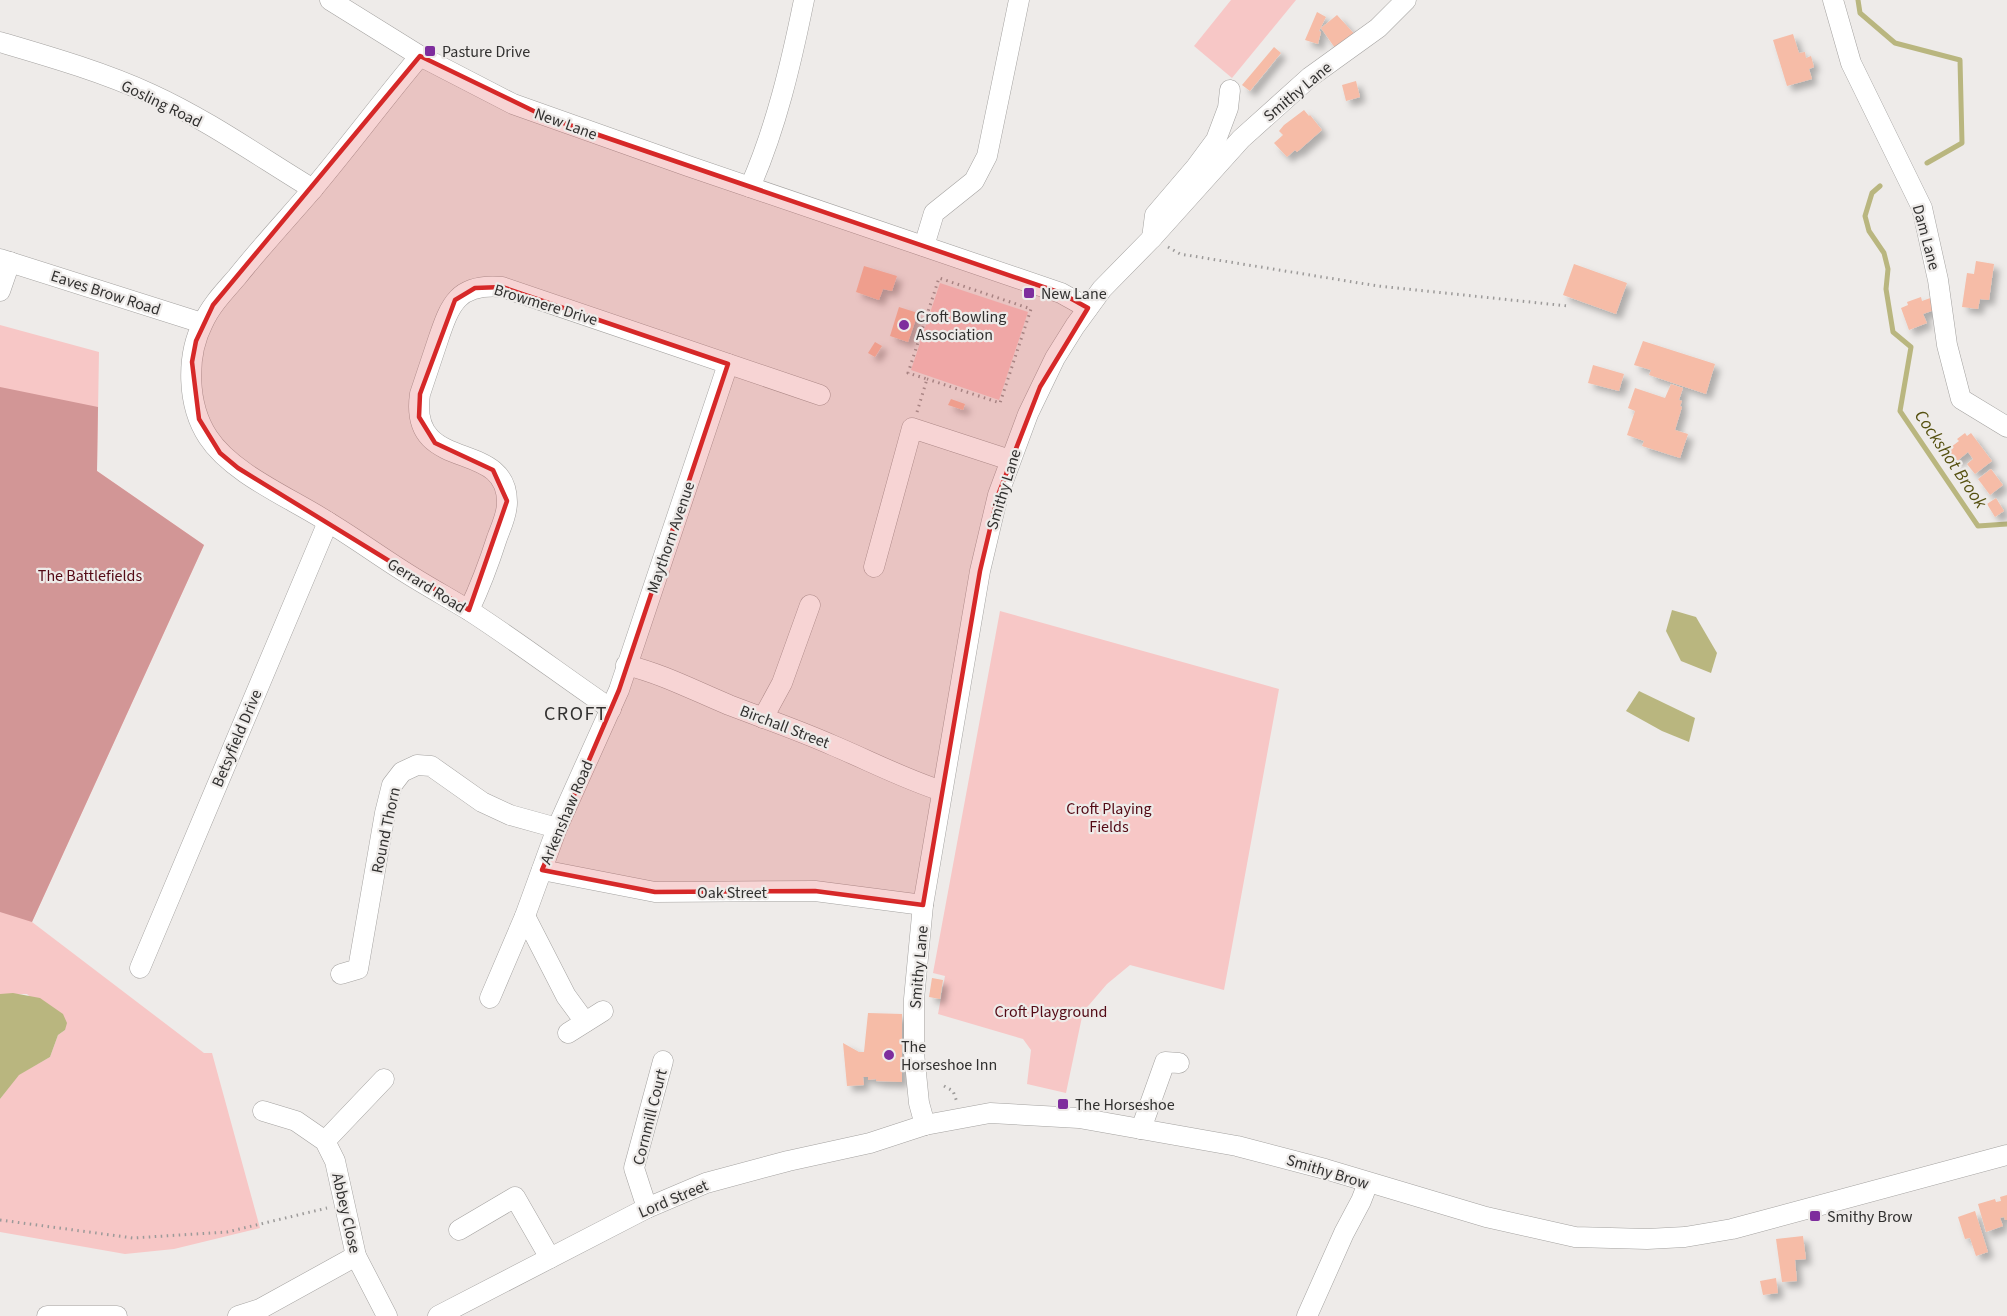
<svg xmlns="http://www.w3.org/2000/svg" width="2007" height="1316" font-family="'Source Sans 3',sans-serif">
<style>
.green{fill:#f7c7c6}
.forest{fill:#d29696}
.water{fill:#b9b67f}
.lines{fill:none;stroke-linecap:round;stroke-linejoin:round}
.stream{stroke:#b9b67f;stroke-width:5}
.building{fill:#f6bca7;filter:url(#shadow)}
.minor-casing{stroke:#a4a2a0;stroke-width:21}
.path{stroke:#9c9a99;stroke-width:3;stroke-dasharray:1.5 4.5;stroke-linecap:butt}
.minor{stroke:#fff;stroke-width:20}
.marked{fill:#d62828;fill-opacity:0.2;stroke:#d62828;stroke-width:4.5;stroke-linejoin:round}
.poi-dot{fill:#7e2d9d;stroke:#eeebe9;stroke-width:2}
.labels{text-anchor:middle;stroke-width:4.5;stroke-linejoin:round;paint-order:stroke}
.poi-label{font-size:16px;fill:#323130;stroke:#eeebe9;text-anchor:start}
.street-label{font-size:16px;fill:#323130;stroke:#eeebe9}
.park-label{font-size:16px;fill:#530a15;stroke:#eeebe9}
.water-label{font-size:18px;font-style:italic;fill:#55500f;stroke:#eeebe9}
.quarter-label{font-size:20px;letter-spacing:1.5px;fill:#323130;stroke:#eeebe9}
</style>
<defs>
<filter id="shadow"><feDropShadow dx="5.5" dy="5.5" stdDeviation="3" flood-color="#0004"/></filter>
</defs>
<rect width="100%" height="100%" fill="#eeebe9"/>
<!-- green -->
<g class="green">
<polygon points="1231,0 1296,0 1232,78 1194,46"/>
<polygon points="940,283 1028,312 999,400 911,370"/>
<polygon points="0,325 99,352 97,471 204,545 32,922 204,1053 212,1053 260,1228 174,1249 125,1254 0,1232 0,1099 18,1075 50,1057 58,1035 65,1030 27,994 0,994"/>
<polygon points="1000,611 1279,689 1224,990 1130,965 1107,984 1083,1012 1066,1093 1027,1084 1031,1050 1023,1039 938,1014 945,976 933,973"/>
</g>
<!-- forest -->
<polygon class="forest" points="0,387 98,407 97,471 204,545 32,922 0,912"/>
<!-- water -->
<g class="water">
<polygon points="1672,610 1696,617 1717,653 1711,673 1681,661 1666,631"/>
<polygon points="1639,691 1695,718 1689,742 1662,731 1626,711"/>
<polygon points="13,993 40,998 63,1014 67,1023 65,1030 58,1035 50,1057 19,1075 0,1099 0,994"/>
</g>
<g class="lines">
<!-- stream -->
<g class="stream">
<polyline points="1858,0 1860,13 1895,43 1960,60 1962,143 1927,163"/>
<polyline points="1880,186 1872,193 1865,216 1869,231 1884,253 1888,269 1886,289 1893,332 1911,347 1900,411 1978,526 2007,524"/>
</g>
</g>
<!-- building -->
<g class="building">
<polygon points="1317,12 1326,17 1319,31 1321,32 1318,44 1305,40"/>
<polygon points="1337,15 1359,39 1335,48 1321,28"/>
<polygon points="1793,34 1799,53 1805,52 1806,58 1811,56 1814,67 1809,69 1812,79 1787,86 1773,40"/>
<polygon points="1274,47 1281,53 1250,91 1242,85"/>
<polygon points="1356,81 1360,97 1346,101 1342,85"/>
<polygon points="1304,110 1309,116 1310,115 1322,130 1297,152 1295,150 1287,157 1274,143 1283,135 1279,131 1284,125"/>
<polygon points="1976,261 1994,264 1989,300 1980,299 1978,309 1962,307 1967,273 1974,274"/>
<polygon points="1574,264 1627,283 1616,314 1563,295"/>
<polygon points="864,266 897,276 892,291 883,289 879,300 856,292"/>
<polygon points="1936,296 1940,308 1923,314 1927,323 1909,330 1901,308 1908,305 1907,302 1921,297 1922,301"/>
<polygon points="899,307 918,313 908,342 890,336"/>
<polygon points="1643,341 1715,364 1706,394 1649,375 1651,370 1634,365"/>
<polygon points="875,342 882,346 875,357 868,353"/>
<polygon points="1593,365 1624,374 1619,391 1588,383"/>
<polygon points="1671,384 1683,388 1679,400 1682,401 1680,406 1682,407 1675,430 1688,434 1680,458 1642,446 1644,441 1627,435 1635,411 1628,408 1635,388 1665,398"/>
<polygon points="951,399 965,404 963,410 948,405"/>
<polygon points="1965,433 1967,436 1971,433 1992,461 1975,474 1967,464 1973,459 1968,452 1956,462 1947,450 1959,441 1957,439"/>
<polygon points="1991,469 2003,485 1990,495 1978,479"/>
<polygon points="1996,498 2004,511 1995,517 1987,504"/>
<polygon points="932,978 943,980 940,999 929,997"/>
<polygon points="868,1013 902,1014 902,1082 876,1081 876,1079 868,1080 868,1077 863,1077 864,1085 847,1086 843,1043 859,1052 864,1052"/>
<polygon points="2007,1195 2007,1220 2005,1220 2004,1217 2000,1218 2003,1226 1986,1232 1978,1204 1995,1199 1996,1202 2001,1201 2000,1197"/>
<polygon points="1975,1211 1988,1252 1976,1256 1970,1238 1965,1239 1958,1217"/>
<polygon points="1803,1236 1806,1259 1795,1260 1797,1281 1782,1282 1776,1239"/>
<polygon points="1776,1278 1778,1293 1763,1295 1760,1281"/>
</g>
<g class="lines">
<defs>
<g id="minor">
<polyline points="330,0 420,56 513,104 688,166 1061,293 1088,308"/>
<polyline points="1833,0 1851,63 1922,208 1938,280 1947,345 1961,399 2007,427"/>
<path d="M0,42c51,15 103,30 151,52 57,26 109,63 162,95"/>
<path d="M420,56c-37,44 -71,90 -108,134 -25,29 -51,57 -75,87 -12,14 -26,28 -34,46 -17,33 -16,82 5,114 24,37 83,61 120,85 30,18 58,39 88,57 18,11 36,21 54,32 48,31 94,66 141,98"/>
<path d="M750,187c26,-59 41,-123 54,-187"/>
<polyline points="1152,238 1155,215 1196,167 1216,140 1228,108 1230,90"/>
<polyline points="924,246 934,213 974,181 987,156 1019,0"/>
<polyline points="0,259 202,323"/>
<polyline points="0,291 10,262"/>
<polyline points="874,567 912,428 1010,460"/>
<path d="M469,610c11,-23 20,-47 28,-72 4,-11 10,-23 10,-35 1,-66 -99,-27 -87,-109 6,-18 12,-36 18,-54 12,-36 20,-57 64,-53l318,108"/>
<path d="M626,665c37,9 69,26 103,40 34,13 69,25 103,40 36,15 72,34 110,46"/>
<polyline points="763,718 782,683 810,605"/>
<polyline points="542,870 655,892 815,891 923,905"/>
<polyline points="525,916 566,996 585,1022"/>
<polyline points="140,968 328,522"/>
<polyline points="341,974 358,969 385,813 392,785 402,772 417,765 431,766 482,802 510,815 557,828"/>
<polyline points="490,998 525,916 557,828 619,690 728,364"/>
<polyline points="568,1033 603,1011"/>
<polyline points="263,1111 296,1121 325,1141 335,1161 356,1256 387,1316"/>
<polyline points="925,1125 919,1103 914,1053 914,999 923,905 980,571 998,495 1028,414 1055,358 1075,326 1102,289 1152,238 1241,139 1310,77 1378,28 1406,0"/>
<polyline points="1141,1129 1165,1062 1179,1063"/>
<polyline points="325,1141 384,1079"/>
<polyline points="647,1208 634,1168 663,1061"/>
<polyline points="459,1230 515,1197 550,1258"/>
<polyline points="47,1316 117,1316"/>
<polyline points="238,1316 260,1309 356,1256"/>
<polyline points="438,1316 647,1208 706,1183 788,1161 870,1143 925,1125 990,1113 1079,1118 1237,1146 1325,1169 1486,1217 1575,1237 1647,1239 1685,1237 1732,1229 2007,1155"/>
<polyline points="1307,1316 1344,1233 1361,1201 1368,1183"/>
</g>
</defs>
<!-- minor casing -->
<use href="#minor" class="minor-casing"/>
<!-- path -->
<g class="path">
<polyline points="1168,247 1180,254 1378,286 1568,306"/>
<polyline points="917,412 927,379 908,373 939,278 1031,309 1000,403 927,379"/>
<polyline points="944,1086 953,1091 957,1102"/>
<polyline points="0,1220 133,1238 227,1232 327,1208"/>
</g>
<!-- minor -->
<use href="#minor" class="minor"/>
</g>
<!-- marked area -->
<path class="marked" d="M420,56l126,61 515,176 27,15 -48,79 -42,108 -18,76 -57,334 -108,-14 -160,1 -113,-22 77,-180 109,-326 -226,-77 -27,1 -20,12 -35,94 -1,23 16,26 58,27 14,31 -38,109 -231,-142 -18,-15 -21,-34 -7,-57 4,-21 17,-36z"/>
<!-- markers -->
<g class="poi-dot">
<rect x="424" y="45" width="12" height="12" rx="3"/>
<rect x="1023" y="287" width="12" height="12" rx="3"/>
<circle cx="904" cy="325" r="6"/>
<circle cx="889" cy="1055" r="6"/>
<rect x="1057" y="1098" width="12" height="12" rx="3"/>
<rect x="1809" y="1210" width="12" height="12" rx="3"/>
</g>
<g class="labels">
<!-- poi labels -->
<g class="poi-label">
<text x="442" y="57">Pasture Drive</text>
<text x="1041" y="299">New Lane</text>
<text x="916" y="322">Croft Bowling<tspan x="916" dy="18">Association</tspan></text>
<text x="901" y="1052">The<tspan x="901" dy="18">Horseshoe Inn</tspan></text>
<text x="1075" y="1110">The Horseshoe</text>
<text x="1827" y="1222">Smithy Brow</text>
</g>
<!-- street labels -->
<g class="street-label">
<text transform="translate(1297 91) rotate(-40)" y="6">Smithy Lane</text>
<text transform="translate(162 103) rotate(26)" y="6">Gosling Road</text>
<text transform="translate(566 123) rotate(20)" y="6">New Lane</text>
<text transform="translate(1927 237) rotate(75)" y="6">Dam Lane</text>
<text transform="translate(106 292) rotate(18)" y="6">Eaves Brow Road</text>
<text transform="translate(546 304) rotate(17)" y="6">Browmere Drive</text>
<text transform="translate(1003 489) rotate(-73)" y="6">Smithy Lane</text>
<text transform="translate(670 537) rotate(-71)" y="6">Maythorn Avenue</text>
<text transform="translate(427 585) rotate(32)" y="6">Gerrard Road</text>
<text transform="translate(785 726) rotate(21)" y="6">Birchall Street</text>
<text transform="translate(236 738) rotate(-67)" y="6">Betsyfield Drive</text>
<text transform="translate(566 812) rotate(-67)" y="6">Arkenshaw Road</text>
<text transform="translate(385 830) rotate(-78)" y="6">Round Thorn</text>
<text x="732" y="898">Oak Street</text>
<text transform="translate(918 967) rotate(-85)" y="6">Smithy Lane</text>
<text transform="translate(649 1117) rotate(-76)" y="6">Cornmill Court</text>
<text transform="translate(1328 1171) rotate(17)" y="6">Smithy Brow</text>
<text transform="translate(673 1198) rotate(-23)" y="6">Lord Street</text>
<text transform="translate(347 1213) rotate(77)" y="6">Abbey Close</text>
</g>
<!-- park labels -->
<g class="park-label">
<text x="90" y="581">The Battlefields</text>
<text x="1109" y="814">Croft Playing<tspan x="1109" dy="18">Fields</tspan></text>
<text x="1051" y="1017">Croft Playground</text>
</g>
<!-- water labels -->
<g class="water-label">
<text transform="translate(1951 459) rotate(56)" y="6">Cockshot Brook</text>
</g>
<!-- quarter labels -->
<g class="quarter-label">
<text x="576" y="720">CROFT</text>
</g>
</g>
</svg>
